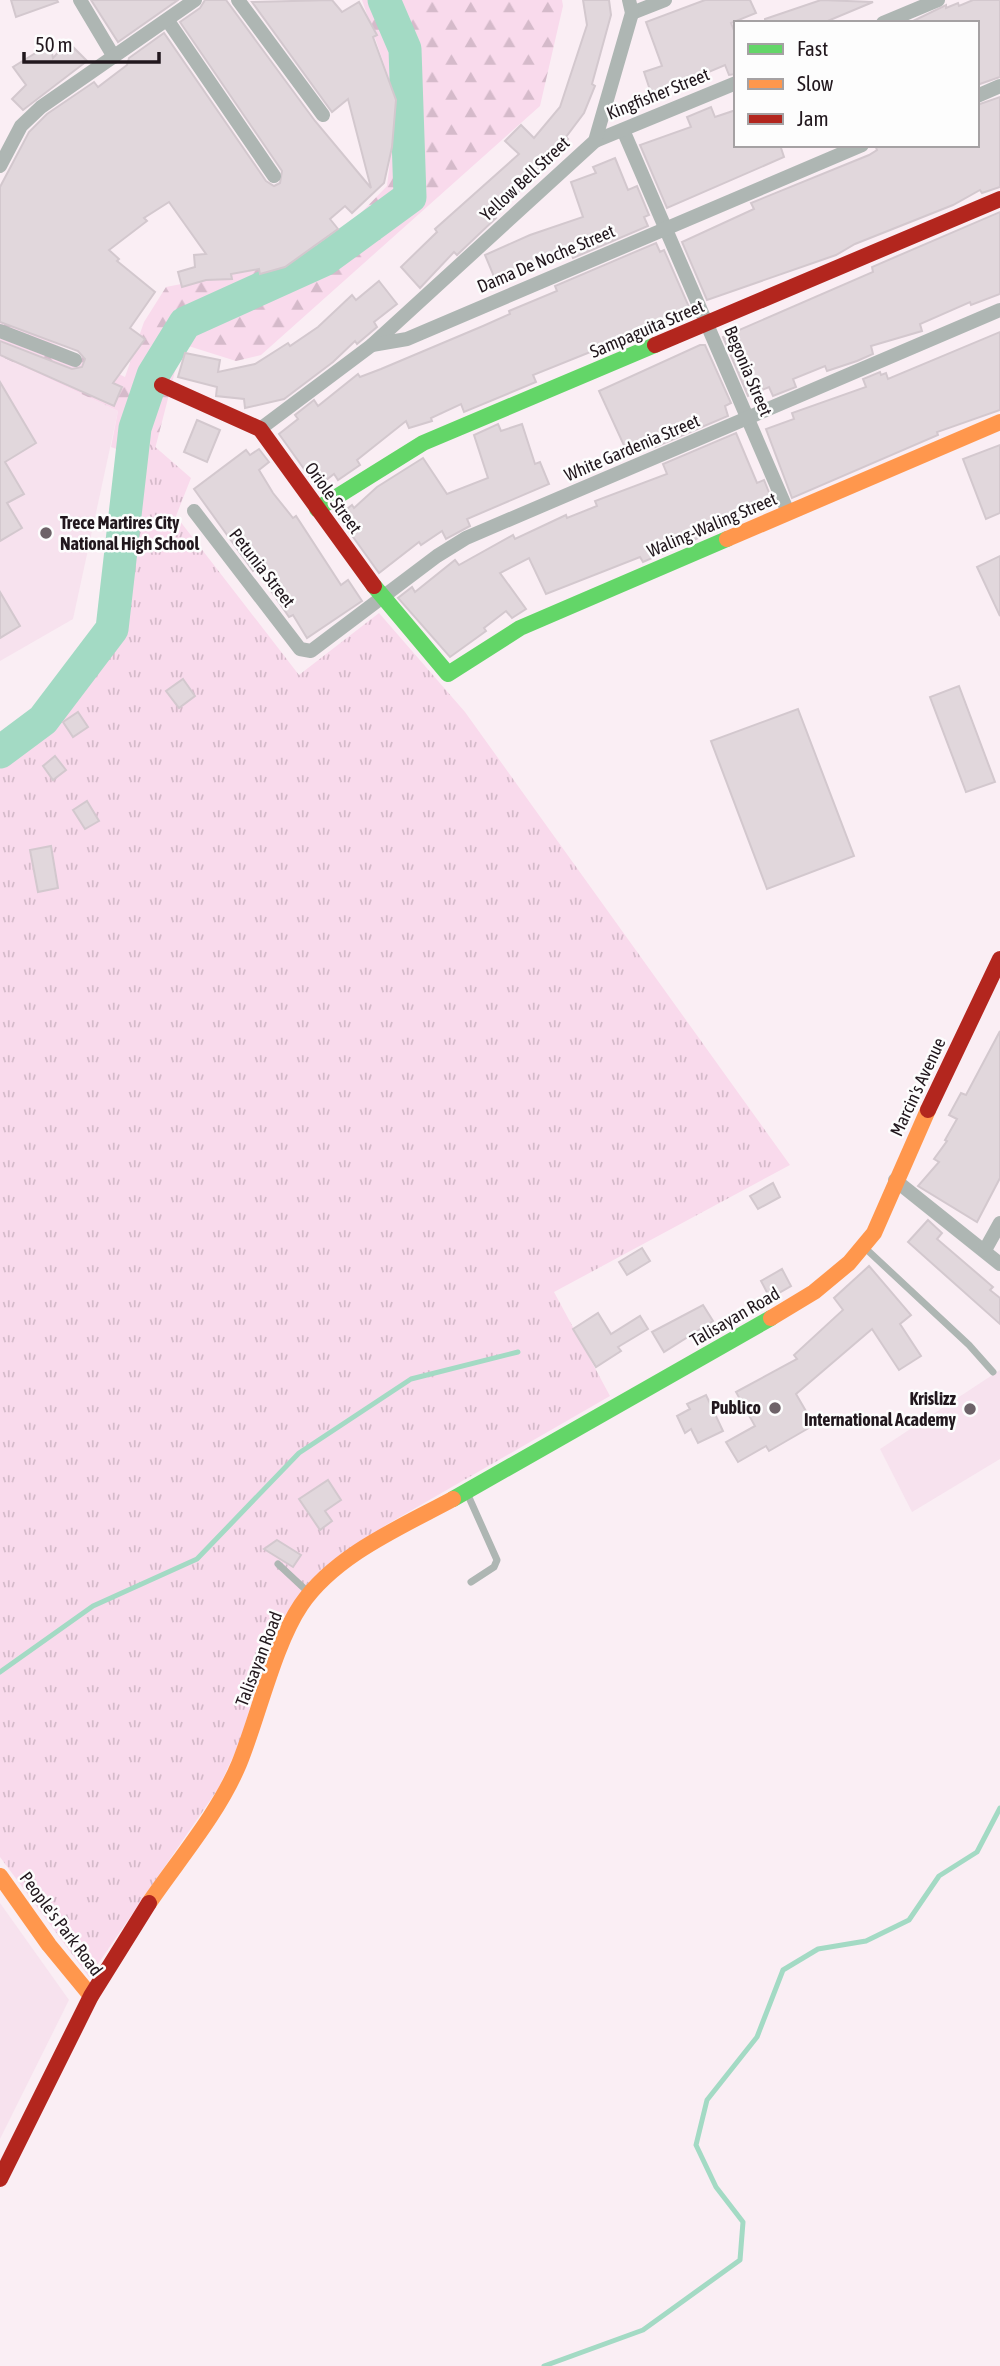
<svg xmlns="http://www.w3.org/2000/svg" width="1000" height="2366" font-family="'Asap Condensed',sans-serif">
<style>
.built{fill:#f7e2ee}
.grass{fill:url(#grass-tufts)}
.forest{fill:url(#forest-firs)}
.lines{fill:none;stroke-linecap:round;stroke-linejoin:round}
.stream{stroke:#a3dac4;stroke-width:5}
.river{stroke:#a3dac4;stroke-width:33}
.building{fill:#e1d7dc;stroke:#d3c8ce;stroke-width:2}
.lane{stroke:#aeb6b3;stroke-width:7}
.street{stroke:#aeb6b3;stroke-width:14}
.fast{stroke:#63d668;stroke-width:16}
.slow{stroke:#ff974d;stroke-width:16}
.jam{stroke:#b3261e;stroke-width:16}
.poi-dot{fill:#6d6268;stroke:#fdfdfd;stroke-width:2.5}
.labels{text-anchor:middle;stroke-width:5;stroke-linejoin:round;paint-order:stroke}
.street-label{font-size:18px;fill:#21171d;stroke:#fdfdfd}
.poi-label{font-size:18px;font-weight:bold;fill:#21171d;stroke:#fdfdfd;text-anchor:end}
</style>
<defs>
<pattern id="grass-tufts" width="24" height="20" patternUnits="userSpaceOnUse" patternTransform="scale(1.75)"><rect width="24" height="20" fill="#f9daec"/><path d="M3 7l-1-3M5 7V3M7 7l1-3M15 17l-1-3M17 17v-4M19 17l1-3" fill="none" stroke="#d5baca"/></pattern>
<pattern id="forest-firs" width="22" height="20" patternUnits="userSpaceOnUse" patternTransform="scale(1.75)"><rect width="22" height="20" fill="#f9daec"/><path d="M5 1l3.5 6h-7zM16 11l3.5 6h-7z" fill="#d5baca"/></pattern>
</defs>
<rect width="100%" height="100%" fill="#faeef4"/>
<!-- built -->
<g class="built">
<polygon points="0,356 118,411 73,619 0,661"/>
<polygon points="1000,1370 1000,1459 912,1512 880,1449"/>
<polygon points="0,1903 69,2000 0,2139"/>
</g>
<!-- grass -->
<polygon class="grass" points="138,432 191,478 176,516 299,675 379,613 465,712 790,1165 554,1292 610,1396 386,1525 299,1595 278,1629 259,1676 240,1742 218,1789 89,1977 0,1857 0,759 46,724 116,629"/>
<!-- forest -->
<polygon class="forest" points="362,0 562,0 563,6 540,106 261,355 236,361 182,344 155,449 139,432 135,456 111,447 118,411 0,356 0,318 125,377 144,322 166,287 293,262 326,249 387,186 397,102"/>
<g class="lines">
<!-- stream -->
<g class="stream">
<polyline points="0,1672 93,1606 197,1559 299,1453 411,1379 518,1352"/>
<polyline points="544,2366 643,2330 740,2260 743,2222 716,2187 696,2145 707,2100 757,2037 783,1970 818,1949 866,1941 909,1920 939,1876 977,1852 1000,1808"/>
</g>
<!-- river -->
<polyline class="river" points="0,752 43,720 112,629 135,428 153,375 185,323 324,260 410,197 405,49 384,0"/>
</g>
<!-- building -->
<g class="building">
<polygon points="11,0 57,0 58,2 16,17"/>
<polygon points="91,0 178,0 118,42"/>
<polygon points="205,0 226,0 315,121 371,188 348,99 332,112 252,2 332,0 342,12 359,2 377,35 373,37 396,100 392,147 384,183 352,213 345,206 330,219 338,229 285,267 260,274 259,269 231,274 232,279 206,280 182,287 178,272 195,267 194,255 206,254 169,202 144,218 147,221 109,250 119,259 117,261 155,292 130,328 145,339 113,383 122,387 114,406 0,355 0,341 72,369 82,367 85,359 78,351 0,322 0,187 29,132 47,114 94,82 98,87 127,65 129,58 164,33 266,181 274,186 280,183 282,171 180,22 200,8"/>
<polygon points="583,0 609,0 611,15 592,84 595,86 584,113 566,137 568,139 549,158 553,161 493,215 496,218 457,255 454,252 420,288 401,267 437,232 435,229 519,154 505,141 521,125 534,138 560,107 587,25"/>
<polygon points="705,0 750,0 756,13 731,23 736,35 736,74 729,75 725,65 652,96 644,72 662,66 646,22"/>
<polygon points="821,0 873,2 823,23 765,23 765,19"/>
<polygon points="973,0 1000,0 1000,77 977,85 977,23 911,22 946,5 946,8 958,3 959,6"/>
<polygon points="68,42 87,61 23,110 12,99 26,85 13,67 50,44 53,58"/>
<polygon points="1000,97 1000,187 982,193 980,190 953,205 855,244 836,255 707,300 682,242 754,209 751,203 869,155 877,150 875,145 977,145 977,105"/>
<polygon points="711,107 715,117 736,110 736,145 780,145 784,157 667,208 640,145 691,127 687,117"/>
<polygon points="615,158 628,190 637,186 649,215 644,217 648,226 573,258 570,249 495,279 485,255 530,235 583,217 571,182 596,173 593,167"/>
<polygon points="1000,212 1000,294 971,305 970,302 920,324 922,331 871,346 873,354 857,361 827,371 825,366 793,379 796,387 783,392 773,396 769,387 748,396 723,337 873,272 872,267"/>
<polygon points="656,243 660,252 664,250 689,307 682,310 685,319 660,330 659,327 635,334 533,375 536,382 464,412 461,404 431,418 432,421 409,428 406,421 357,460 360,465 338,480 334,474 317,487 279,434 298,419 295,415 314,400 318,406 358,374 360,377 381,369 483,326 510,314 509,311 557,291 555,286"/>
<polygon points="379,281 397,304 374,322 377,327 357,344 355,341 333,362 284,399 245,408 244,399 216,396 217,387 178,377 185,353 220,360 218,372 255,364 288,343 290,346 318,327 352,295 356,300"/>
<polygon points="1000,332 1000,410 937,432 938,435 792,498 766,429 794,419 792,413 866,387 863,379 880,372 881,375 886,373 888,379"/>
<polygon points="700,345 705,345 731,403 725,406 728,416 655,447 652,442 627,452 599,391"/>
<polygon points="0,382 36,443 5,462 24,494 7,503 22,528 0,541"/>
<polygon points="197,420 220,430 207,462 184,452"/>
<polygon points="498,424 501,431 522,424 535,464 540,462 549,484 467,519 470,526 446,539 442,531 421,545 419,542 379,573 338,516 352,505 354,508 377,487 423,458 447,494 488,478 474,435"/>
<polygon points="736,433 757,483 764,480 774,505 643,562 640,557 546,594 529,558 500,573 526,609 512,618 506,611 484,628 486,631 450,657 398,598 412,587 415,592 455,560 459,565 513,535 515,539 566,515 567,518 597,506 595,501 667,474 663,464"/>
<polygon points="1000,445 1000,513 986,519 963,459"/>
<polygon points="259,449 269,462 259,470 273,493 293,518 296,516 341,585 348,580 362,601 307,638 293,615 289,617 256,569 253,571 194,489 246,450 250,455"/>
<polygon points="1000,556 1000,616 977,567"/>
<polygon points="0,592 20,626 0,638"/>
<polygon points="183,679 195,696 179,708 166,691"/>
<polygon points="959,686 995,782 966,792 930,697"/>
<polygon points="798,709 854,856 767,889 711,741"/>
<polygon points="78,712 88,727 73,737 63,722"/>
<polygon points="55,756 66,770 53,780 43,766"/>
<polygon points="87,801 99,821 85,829 73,810"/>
<polygon points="51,846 58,888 38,892 30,850"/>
<polygon points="1000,1031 1000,1178 977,1222 918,1186 939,1162 934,1159 947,1141 945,1140 957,1119 949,1115 961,1093 966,1095"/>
<polygon points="773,1183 780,1197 758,1209 750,1196"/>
<polygon points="928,1220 942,1233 937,1239 993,1287 990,1290 1000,1298 1000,1324 908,1242"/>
<polygon points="642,1248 650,1261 627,1275 619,1262"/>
<polygon points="869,1266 911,1315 900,1324 921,1356 899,1370 872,1329 796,1394 814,1425 769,1451 766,1446 738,1462 726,1442 755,1426 736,1392 797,1359 794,1355 843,1310 834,1298"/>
<polygon points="782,1269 791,1286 770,1298 761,1281"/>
<polygon points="703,1305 713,1321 664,1352 652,1332"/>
<polygon points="598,1313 611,1334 640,1316 648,1329 618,1347 621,1351 596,1367 573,1329"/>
<polygon points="706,1395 723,1431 698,1443 691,1429 685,1433 677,1416 690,1409 687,1404"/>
<polygon points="328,1480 341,1500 325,1511 332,1521 320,1530 299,1499"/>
<polygon points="277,1540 301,1555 293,1567 264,1549"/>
</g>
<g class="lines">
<!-- lane -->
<g class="lane">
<polyline points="864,1247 969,1345 993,1372"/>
<polyline points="467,1493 497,1560 494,1567 471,1582"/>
<polyline points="278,1564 308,1592"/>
</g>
<!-- street -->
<g class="street">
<polyline points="80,0 114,57"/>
<polyline points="238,0 323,115"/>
<polyline points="632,13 665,0"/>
<polyline points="168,21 274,176"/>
<polyline points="883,23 938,0"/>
<polyline points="977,96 1000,86"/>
<polyline points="623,130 788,512"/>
<polyline points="595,141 736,83"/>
<polyline points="0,166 21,126 41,107 195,0"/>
<polyline points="0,331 75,360"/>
<polyline points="372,345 595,141 632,13 629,0"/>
<polyline points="260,429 372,345 407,339 862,145"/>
<polyline points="194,511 300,649 311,651 437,556 466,538 1000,310"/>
<polyline points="895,1180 1000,1264"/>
<polyline points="985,1250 1000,1223"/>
</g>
<!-- fast -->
<g class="fast">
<polyline points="317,509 423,443 655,345"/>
<polyline points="374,586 448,674 520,628 727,539"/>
<polyline points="453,1499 771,1318"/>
</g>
<!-- slow -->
<g class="slow">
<polyline points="727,539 1000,422"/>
<polyline points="771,1318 814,1292 849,1263 874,1233 928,1110"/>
<polyline points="0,1876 49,1945 91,1996"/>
<path d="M149,1903c30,-44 69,-89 90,-139 19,-46 35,-119 62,-159 34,-50 100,-78 152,-106"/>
</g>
<!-- jam -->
<g class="jam">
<polyline points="655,345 1000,199"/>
<polyline points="162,385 260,429 374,586"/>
<polyline points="928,1110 1000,959"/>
<polyline points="0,2179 91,1996 149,1903"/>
</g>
</g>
<!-- markers -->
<g class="poi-dot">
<circle cx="46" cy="533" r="7"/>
<circle cx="775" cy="1408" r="7"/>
<circle cx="970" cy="1409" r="7"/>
</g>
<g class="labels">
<!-- street labels -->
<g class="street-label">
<text transform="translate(658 94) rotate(-22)" y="6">Kingfisher Street</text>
<text transform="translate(525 179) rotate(-43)" y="6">Yellow Bell Street</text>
<text transform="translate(546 259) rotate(-23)" y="6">Dama De Noche Street</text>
<text transform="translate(647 329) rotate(-23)" y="6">Sampaguita Street</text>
<text transform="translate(748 371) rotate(67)" y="6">Begonia Street</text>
<text transform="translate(632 448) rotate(-23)" y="6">White Gardenia Street</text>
<text transform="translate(333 498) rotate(54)" y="6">Oriole Street</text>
<text transform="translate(712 525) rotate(-23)" y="6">Waling-Waling Street</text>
<text transform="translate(262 568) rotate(52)" y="6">Petunia Street</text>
<text transform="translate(918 1087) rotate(-65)" y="6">Marcin's Avenue</text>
<text transform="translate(735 1317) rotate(-30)" y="6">Talisayan Road</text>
<text transform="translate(259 1659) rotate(-69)" y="6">Talisayan Road</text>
<text transform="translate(61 1924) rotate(53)" y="6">People's Park Road</text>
</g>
<!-- poi labels -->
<g class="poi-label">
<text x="60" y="529" text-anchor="start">Trece Martires City<tspan x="60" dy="21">National High School</tspan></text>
<text x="956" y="1405">Krislizz<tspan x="956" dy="21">International Academy</tspan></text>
<text x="761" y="1414">Publico</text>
</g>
</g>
<!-- legend -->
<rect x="734" y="21" width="245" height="126" fill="#fdfdfd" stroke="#a5a1a3" stroke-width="2"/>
<rect x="748" y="44" width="35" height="10" fill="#63d668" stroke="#a5a1a3" stroke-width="2"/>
<text x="797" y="56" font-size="21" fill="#21171d">Fast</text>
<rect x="748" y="79" width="35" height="10" fill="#ff974d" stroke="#a5a1a3" stroke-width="2"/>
<text x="797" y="91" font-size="21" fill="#21171d">Slow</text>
<rect x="748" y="114" width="35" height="10" fill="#b3261e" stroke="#a5a1a3" stroke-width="2"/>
<text x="797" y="126" font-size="21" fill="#21171d">Jam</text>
<!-- scale -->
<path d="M24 52v10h135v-10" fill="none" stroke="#21171d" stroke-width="3.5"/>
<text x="35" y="52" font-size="21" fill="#21171d" stroke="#fdfdfd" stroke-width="5" paint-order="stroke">50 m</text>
</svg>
